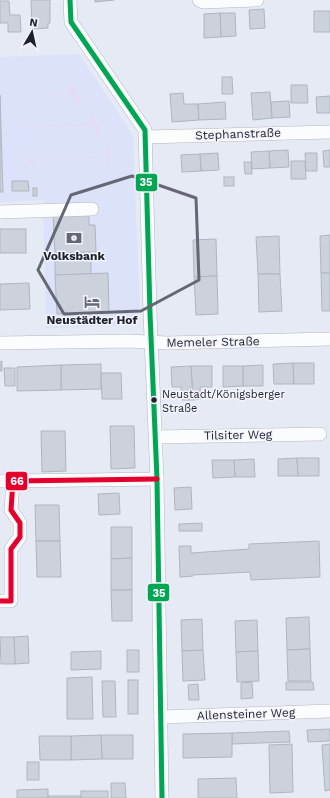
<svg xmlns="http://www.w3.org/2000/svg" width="330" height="798" font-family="'Work Sans',sans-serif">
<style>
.built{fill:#dce2f9}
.green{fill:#e7daf9}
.building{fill:#ccd1dc;stroke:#b0b6c0}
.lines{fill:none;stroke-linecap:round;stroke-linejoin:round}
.minor-casing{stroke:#b2b6c0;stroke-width:14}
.minor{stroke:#fbfcfe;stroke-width:13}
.bus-1-casing{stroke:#f2f4fb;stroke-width:8}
.bus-2-casing{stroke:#f2f4fb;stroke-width:8}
.bus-1{stroke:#00a651;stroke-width:5}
.bus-2{stroke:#e4002b;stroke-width:5}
.marked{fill:none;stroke:#656874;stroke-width:3;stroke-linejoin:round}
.bus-dot{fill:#1f222e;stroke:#f2f4fb;stroke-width:1.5}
.labels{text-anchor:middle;stroke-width:3;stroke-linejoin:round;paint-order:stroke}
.bus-label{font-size:11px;fill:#1f222e;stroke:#f2f4fb;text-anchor:start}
.street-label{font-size:12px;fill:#1f222e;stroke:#f2f4fb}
.poi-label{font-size:12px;font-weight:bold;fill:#1f222e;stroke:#f2f4fb}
.line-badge{stroke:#f2f4fb;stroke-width:1.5}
.badge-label{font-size:11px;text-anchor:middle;font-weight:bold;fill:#fff}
</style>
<rect width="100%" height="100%" fill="#e6eaf5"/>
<!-- built -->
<polygon class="built" points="79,54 133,135 140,313 137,315 136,322 129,326 46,328 43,200 0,202 0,57"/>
<!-- green -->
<g class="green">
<polygon points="68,84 72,85 81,101 80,103 74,103 73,94 37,95 68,93"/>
<polygon points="90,116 91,116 101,132 100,134 96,134 95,125 26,127 26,126 90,124"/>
<polygon points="107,146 109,147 109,166 108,166 107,157 37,159 33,159 34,168 27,159 107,156"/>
</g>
<!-- building -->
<g class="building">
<polygon points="31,0 50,0 50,23 48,23 48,28 32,29"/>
<polygon points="95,0 114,0 95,2"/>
<polygon points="0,1 9,1 10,15 20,15 21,32 8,32 8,23 0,23"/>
<polygon points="264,9 265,28 250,29 249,10"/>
<rect x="314" y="11" width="16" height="21"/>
<polygon points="220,13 235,13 236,36 221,37"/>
<polygon points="220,13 221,37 204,38 204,14"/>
<polygon points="222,77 232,77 233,94 222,94"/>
<polygon points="291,85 307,85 308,103 291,103"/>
<polygon points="270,92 272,118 253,120 251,93"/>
<polygon points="183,93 184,104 198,104 199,120 172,122 170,94"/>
<polygon points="0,95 3,192 0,192"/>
<polygon points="330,96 330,113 317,113 316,97"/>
<polygon points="289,101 290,117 272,118 271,102"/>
<polygon points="225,102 226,119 199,120 198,104"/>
<polygon points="288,150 289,167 270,168 269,151"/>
<polygon points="330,150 330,167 324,167 323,151"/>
<polygon points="269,151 270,168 252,169 251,152"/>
<polygon points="218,153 219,170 201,171 200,154"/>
<polygon points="305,153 317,153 317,171 306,171"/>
<polygon points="200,154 201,171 182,172 181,155"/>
<polygon points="291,161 305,161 306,179 291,179"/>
<polygon points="244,162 251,162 252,174 245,174"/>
<rect x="224" y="177" width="10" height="9"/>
<polygon points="12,181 28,181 29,191 12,191"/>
<rect x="33" y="188" width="4" height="8"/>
<polygon points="89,215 89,225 95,225 96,252 55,253 53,216"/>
<rect x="0" y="229" width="26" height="24"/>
<polygon points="330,235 330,273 321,273 320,236"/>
<polygon points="279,236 280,274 258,274 256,237"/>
<polygon points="216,239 217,276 194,277 193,240"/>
<polygon points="91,252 91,274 55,275 55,253"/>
<polygon points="108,273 109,312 57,314 55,275"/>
<polygon points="321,273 330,273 330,311 322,311"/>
<polygon points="258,274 280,274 282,311 259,312"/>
<polygon points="217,276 218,314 196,315 194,277"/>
<polygon points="29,283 30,309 0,310 0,284"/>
<polygon points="2,361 2,371 0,371 0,362"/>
<polygon points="293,363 294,384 274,384 273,364"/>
<polygon points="293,363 314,363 314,384 294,384"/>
<polygon points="101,364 101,389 61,390 61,365"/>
<polygon points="61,365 61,390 17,391 17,367"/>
<polygon points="263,365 263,386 243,386 243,366"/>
<polygon points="191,366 212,366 212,387 200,387 201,399 193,400"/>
<polygon points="191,366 193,400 182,400 181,387 172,387 171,367"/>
<polygon points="223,366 243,366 243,386 223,387"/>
<polygon points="4,368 15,368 15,386 5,386"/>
<polygon points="101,373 121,373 122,399 102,399"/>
<polygon points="110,426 134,426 135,468 111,469"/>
<polygon points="41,431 65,431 66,471 42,472"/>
<polygon points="297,458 298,476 278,476 278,459"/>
<polygon points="297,458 319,458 319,476 298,476"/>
<polygon points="254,459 255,477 235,477 234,460"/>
<polygon points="212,460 234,460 235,477 213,478"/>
<polygon points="191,487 192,509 175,510 174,488"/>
<polygon points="119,493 120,514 99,515 98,494"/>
<polygon points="35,505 59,505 60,541 36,541"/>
<polygon points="202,523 202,531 179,531 179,524"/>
<polygon points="111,527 132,527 132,558 111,559"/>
<polygon points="36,541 60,541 61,577 37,577"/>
<polygon points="319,541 320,577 251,580 250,572 193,575 193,576 180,577 179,546 191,546 191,553 249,549 249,544"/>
<polygon points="132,558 132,590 111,590 111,559"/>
<polygon points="111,590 132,590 132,621 112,621"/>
<polygon points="309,617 310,649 287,650 286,618"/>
<polygon points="202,619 203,650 182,651 181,620"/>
<polygon points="257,620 258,651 236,652 235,621"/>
<polygon points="28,636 29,663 15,664 14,637"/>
<polygon points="0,637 14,637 15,664 1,664"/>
<polygon points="310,649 311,681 288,681 287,650"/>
<rect x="127" y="650" width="12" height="22"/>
<polygon points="203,650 205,680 183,681 182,651"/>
<polygon points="101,651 101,669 71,670 71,652"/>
<polygon points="258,651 259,681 237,682 236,652"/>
<polygon points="92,677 93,719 67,719 67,678"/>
<rect x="128" y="680" width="10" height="34"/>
<polygon points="102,681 115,681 116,717 103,717"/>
<polygon points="252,682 253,698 241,699 241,683"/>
<polygon points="286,682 313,682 314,690 286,690"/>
<polygon points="198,684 199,700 189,700 188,685"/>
<polygon points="330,729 330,741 308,742 307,730"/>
<polygon points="289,731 290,742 232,744 232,733"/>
<polygon points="232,733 232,757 183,758 183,734"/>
<polygon points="101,735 133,735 133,759 102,759"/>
<polygon points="101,735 102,759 71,760 71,736"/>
<polygon points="39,736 71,736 71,760 40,760"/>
<polygon points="292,744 293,792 270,793 269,745"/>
<polygon points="330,744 330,790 325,791 322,745"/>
<rect x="27" y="762" width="12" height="18"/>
<polygon points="236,778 237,798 198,798 198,779"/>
<polygon points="111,783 125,783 126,798 111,798"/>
<polygon points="48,789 48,798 17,798 17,790"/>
<rect x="81" y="791" width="27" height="7"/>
<rect x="48" y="796" width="33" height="2"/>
</g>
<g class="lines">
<defs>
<g id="minor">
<polyline points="70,0 71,22 145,130 150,313 157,479 162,798"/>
<polyline points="199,0 203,2 257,0"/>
<polyline points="146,137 330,132"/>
<polyline points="0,212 92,209"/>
<polyline points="0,343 129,341 167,343 330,339"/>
<polyline points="156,437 320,434"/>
<polyline points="0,481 13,481"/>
<polyline points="0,601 11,601 11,549 20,537 20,523 11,510 13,481 157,479"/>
<polyline points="161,717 330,711"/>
</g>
</defs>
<!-- minor casing -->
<use href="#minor" class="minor-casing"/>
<!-- minor -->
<use href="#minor" class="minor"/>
<defs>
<polyline id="bus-1" points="70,0 71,22 145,130 150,313 157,479 162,798"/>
<polyline id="bus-2" points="0,601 11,601 11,549 20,537 20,523 11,510 13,481 157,479"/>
</defs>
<!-- bus-1 casing -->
<use href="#bus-1" class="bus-1-casing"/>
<!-- bus-2 casing -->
<use href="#bus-2" class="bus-2-casing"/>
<!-- bus-1 -->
<use href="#bus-1" class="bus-1"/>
<!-- bus-2 -->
<use href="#bus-2" class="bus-2"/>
</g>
<!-- marked area -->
<path class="marked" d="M132,176l64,22 3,82 -58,31 -77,3 -26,-44 33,-75z"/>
<!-- icons -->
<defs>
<symbol id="bank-bare" viewBox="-9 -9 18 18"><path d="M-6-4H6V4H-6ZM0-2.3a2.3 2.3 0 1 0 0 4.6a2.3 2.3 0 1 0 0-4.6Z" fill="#656874" stroke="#f2f4fb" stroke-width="2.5" paint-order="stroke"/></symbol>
<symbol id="hotel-bare" viewBox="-9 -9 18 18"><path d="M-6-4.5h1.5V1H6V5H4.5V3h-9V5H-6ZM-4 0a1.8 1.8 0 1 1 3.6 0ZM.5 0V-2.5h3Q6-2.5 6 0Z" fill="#656874" stroke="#f2f4fb" stroke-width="2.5" paint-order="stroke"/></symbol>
</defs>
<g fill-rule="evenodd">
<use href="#bank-bare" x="63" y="227" width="22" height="22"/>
<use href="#hotel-bare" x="81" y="291" width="22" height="22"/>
</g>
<!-- markers -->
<circle class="bus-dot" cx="154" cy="400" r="3.5"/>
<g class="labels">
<!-- bus labels -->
<g class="bus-label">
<text x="162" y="398">Neustadt/Königsberger<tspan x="162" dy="14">Straße</tspan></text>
</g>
<!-- street labels -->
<g class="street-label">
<text transform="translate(238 134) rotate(-2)" y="4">Stephanstraße</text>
<text transform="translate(213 342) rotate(-1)" y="4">Memeler Straße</text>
<text transform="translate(238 435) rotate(-1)" y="4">Tilsiter Weg</text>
<text transform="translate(246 714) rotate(-2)" y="4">Allensteiner Weg</text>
</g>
<!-- poi labels -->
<g class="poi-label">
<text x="74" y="260">Volksbank</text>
<text x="92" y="324">Neustädter Hof</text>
</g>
</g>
<g class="line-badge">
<rect x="135" y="173" width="23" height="19" rx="4" fill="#00a651"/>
<rect x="5" y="471" width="23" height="20" rx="4" fill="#e4002b"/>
<rect x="147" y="583" width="23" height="19" rx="4" fill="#00a651"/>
</g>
<g class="badge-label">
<text x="146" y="186">35</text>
<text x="17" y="485">66</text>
<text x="159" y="597">35</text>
</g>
<!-- north arrow -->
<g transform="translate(32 32) rotate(9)" stroke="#f2f4fb" stroke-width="3" paint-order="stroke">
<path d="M0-3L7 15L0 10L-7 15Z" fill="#1f222e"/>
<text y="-6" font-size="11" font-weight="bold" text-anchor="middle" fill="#1f222e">N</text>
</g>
</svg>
